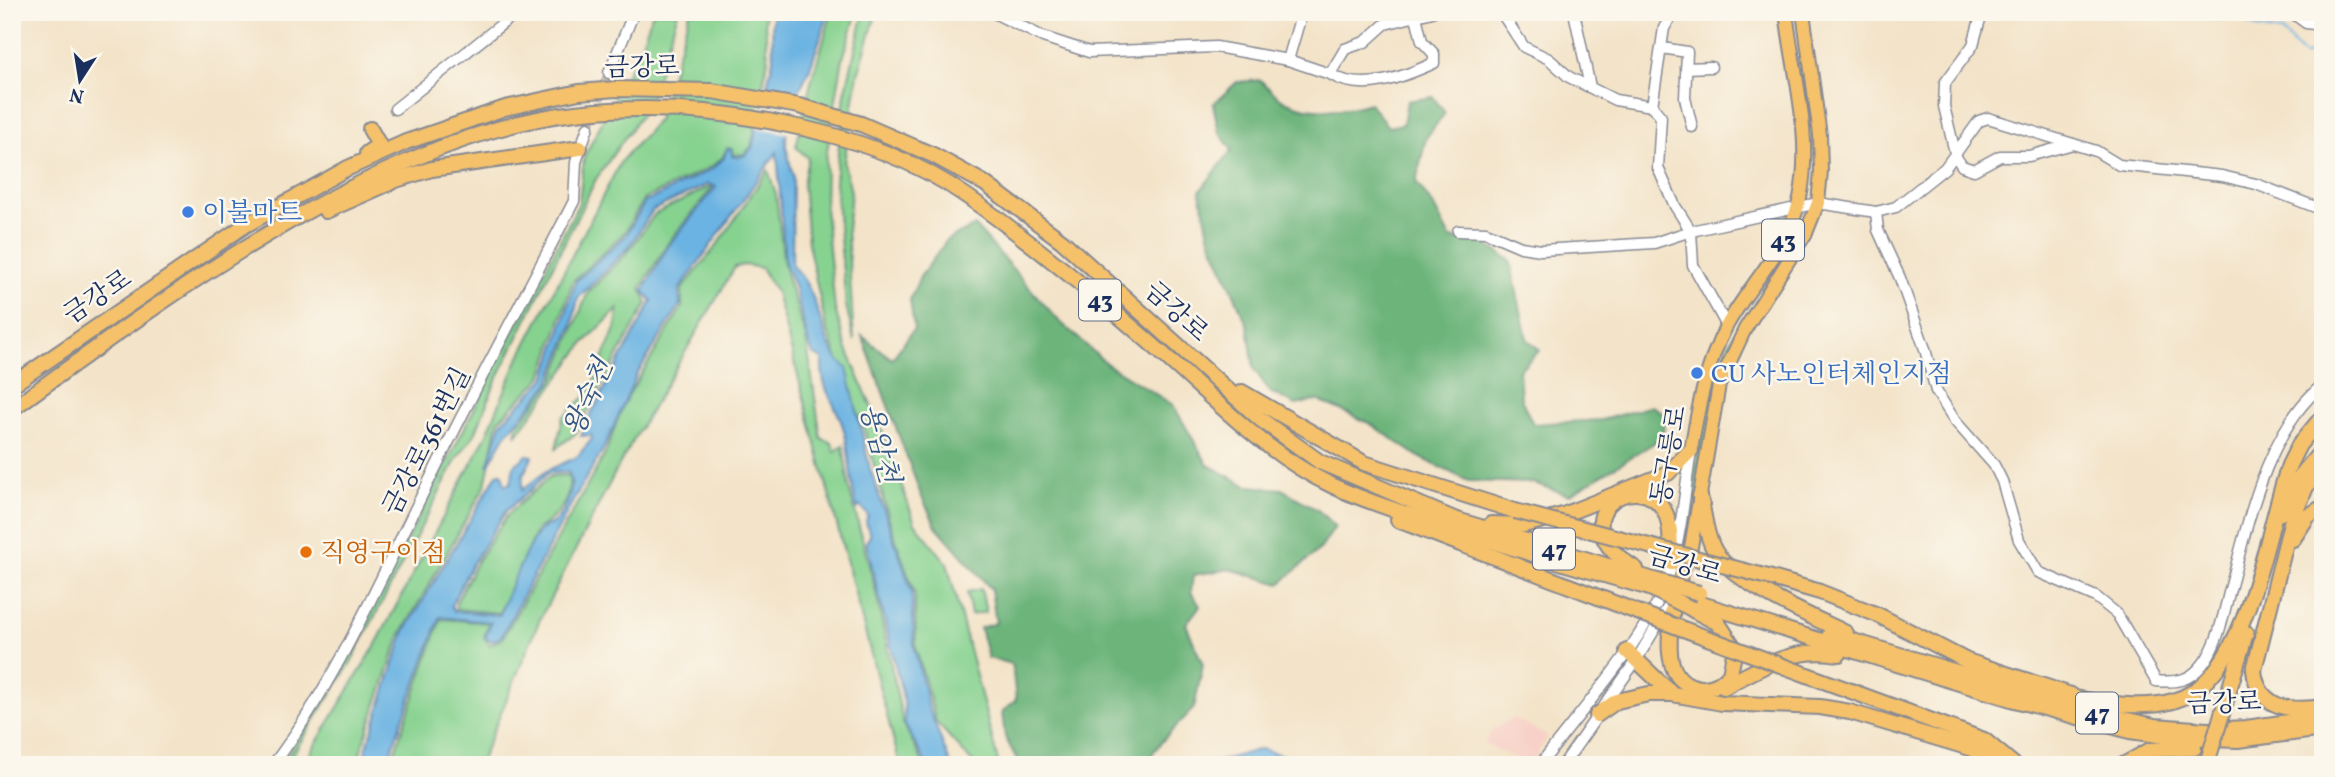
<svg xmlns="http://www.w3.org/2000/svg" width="2335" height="777" font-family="Vollkorn,'Noto Serif KR',serif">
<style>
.built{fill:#f7d1c7}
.green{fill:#86d28f;stroke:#508076;stroke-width:2}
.forest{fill:#6cb47a;stroke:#44726c;stroke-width:2}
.water{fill:#6bb3e2;stroke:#4371a0;stroke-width:2;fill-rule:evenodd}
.pier{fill:#f3e3c8}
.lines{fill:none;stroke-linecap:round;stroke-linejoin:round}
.stream{stroke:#6bb3e2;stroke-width:2.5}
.minor-tunnel{stroke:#c8bfb3;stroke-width:10;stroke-dasharray:10 5;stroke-linecap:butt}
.minor-casing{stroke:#878993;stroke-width:13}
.major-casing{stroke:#878993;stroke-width:16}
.highway-casing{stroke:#878993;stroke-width:18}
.minor{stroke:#fff;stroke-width:10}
.major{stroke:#f5c16b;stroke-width:12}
.highway{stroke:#f5c16b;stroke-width:14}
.highway-bridge-casing{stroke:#878993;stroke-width:18;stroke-linecap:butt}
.highway-bridge{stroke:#f5c16b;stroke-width:14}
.shop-dot{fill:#3f7fe0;stroke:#fbf7ec;stroke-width:2.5}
.food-dot{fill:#e8710a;stroke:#fbf7ec;stroke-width:2.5}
.labels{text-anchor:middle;stroke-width:5;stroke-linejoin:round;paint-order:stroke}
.shield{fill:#fbf7ec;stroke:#5e6b89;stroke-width:2}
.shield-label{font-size:24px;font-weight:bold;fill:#1b2f5e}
.street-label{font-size:26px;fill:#1b2f5e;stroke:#fbf7ec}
.shop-label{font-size:26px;fill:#366cbe;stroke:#fbf7ec;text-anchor:start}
.food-label{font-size:26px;fill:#c56008;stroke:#fbf7ec;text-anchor:start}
.water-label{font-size:28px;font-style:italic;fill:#335786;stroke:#fbf7ec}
</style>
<rect width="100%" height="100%" fill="#fbf7ec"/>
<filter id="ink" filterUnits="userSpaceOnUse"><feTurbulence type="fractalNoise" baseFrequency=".0143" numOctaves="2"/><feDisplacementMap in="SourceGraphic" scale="14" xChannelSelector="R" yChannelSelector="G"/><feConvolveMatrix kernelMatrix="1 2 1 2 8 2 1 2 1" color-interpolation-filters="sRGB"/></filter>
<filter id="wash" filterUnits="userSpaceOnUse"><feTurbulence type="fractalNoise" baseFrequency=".00686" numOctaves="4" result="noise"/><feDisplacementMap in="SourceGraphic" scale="28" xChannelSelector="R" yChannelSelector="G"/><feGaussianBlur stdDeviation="1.57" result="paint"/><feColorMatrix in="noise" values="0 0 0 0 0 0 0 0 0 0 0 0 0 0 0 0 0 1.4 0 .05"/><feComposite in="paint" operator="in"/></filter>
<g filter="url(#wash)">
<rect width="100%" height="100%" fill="#f3e3c8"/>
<!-- built -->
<polygon class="built" points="1515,718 1548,737 1530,764 1484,744 1493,729"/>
<!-- green -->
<g class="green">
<polygon points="653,12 678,12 649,103 596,179 495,383 475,434 457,458 350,664 286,765 280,765 313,717 365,623 579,203 584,157 641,46"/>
<polygon points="690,12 764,12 768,59 751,147 744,154 734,155 732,149 727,148 723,157 711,167 644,199 625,232 573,281 542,377 498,421 485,486 400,636 356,765 303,765 374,648 487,434 516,364 621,161 658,120"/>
<polygon points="832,12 857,12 843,58 826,157 825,208 835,309 846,347 884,436 915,523 947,563 999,765 975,765 936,722 916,648 915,594 891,526 864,429 826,327 808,243 803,184 808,158 796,147 811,82"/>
<polygon points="864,12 877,12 858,74 844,163 851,192 847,230 854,341 846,305 835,180 845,94"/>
<polygon points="768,170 776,194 784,266 806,338 821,438 832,443 835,452 843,445 849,488 875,588 903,723 924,765 900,765 776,292 761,268 745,265 735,267 620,463 540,619 479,765 390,765 441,619 489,623 484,637 490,645 502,639 605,454 624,403 682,307 682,289 718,244"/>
<polygon points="709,187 712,188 668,243 641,288 647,303 575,434 556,448 563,417 590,392 616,326 618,309 585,342 516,436 518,425 553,381 588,292 627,253 655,214"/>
<path d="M1734,334l3,1 -51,209 -2,-2c12,-70 17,-144 50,-208z"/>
<path d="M568,475c6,23 -12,44 -31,54l-38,84 -43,-4v-6l21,-42 32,-48 42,-37z"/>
<polygon points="981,589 986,612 971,615 967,592"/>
</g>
<!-- forest -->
<g class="forest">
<path d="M1260,80c8,7 17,17 27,22 23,11 59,9 83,1l18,24 15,-3 4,-23 26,-4 12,16 -19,25 -10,44 17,23 17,33 34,5 26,17 17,79 13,11 -21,20 2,29 12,25 68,-4 51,-14 14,9 -4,23 -93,57 -36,-12 -65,-2 -49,-24 -50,-34 -51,-23 -22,5 -26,-13 -16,-23 -6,-43 -38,-87 -10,-48 32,-41 -13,-18 -6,-28 24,-22z"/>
<polygon points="975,226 1058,320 1107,364 1173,405 1208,465 1247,486 1282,489 1319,511 1335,527 1321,548 1280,584 1230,569 1193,575 1191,592 1200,606 1186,624 1203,665 1194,708 1164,739 1152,754 1150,765 1020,765 1005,737 1002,712 1016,700 1012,664 988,658 980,628 996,623 991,589 936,526 921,495 862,336 892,359 914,329 910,299 920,277 947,240"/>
</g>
<!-- water -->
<g class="water">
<path d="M772,12h57l-20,59 -22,42 -1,33 7,30 -1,90c33,29 25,81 55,102l23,101 42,123 2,54 15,63 22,56h-24l-22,-40 -1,-23 -38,-160 4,-6 -4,-14 2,-7 -8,-9 -3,3c-8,-27 -6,-57 -14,-82 -9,-30 -22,-33 -21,-68l-9,-5 -4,-10 -15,-59 -9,-22 -8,-111 -98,138 1,15 -43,69 -33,74 -30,51 -73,138 -9,4 -7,-3 6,-16 -51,-5 -54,148h-25l43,-132 93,-159 5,-1 3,12 6,-2 3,-17 13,-11 6,1 -10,19 -1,15 24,-19 31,-14 15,-18 -1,-4 -10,1 7,-17 64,-118 -9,-10 26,-46 47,-58 -8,-3 -55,26 -25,38 -50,50 -6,28 -23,58 -44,52 -17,30 13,-43 44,-44 31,-98 50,-46 19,-33 67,-33 12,-11 3,-9h5v7c10,3 15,-2 20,-8l21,-88zM568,472c9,13 -3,40 -14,50 -4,4 -10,4 -14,8 -9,8 -37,72 -40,85l-46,-4 -3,-5 21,-42 34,-53 43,-38z"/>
<polygon points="1261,749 1293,758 1292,765 1205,765"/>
</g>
<!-- pier -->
<polygon class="pier" points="763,85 801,93 790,113 790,134 754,127"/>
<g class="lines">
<!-- stream -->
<g class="stream">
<polyline points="2170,12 2218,20 2232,15 2259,28 2282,32 2305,56 2323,45"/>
<polyline points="1026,17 1028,12"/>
</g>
</g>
</g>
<g filter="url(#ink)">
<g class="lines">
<!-- minor-tunnel -->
<polyline class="minor-tunnel" points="588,127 609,73"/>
<defs>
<g id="minor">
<polyline points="992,12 1043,37 1089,52 1216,47 1288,60 1330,74 1345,49 1365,42 1385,24 1432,12"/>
<polyline points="1501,12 1524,47 1549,59 1569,77 1615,100 1652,106 1661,117 1658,168 1675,206 1691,231 1818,203 1876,212 1896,207 1945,168 1979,121 1988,118 2096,151 2119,165 2222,176 2256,184 2323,210"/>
<polyline points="1574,12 1590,87"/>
<polyline points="1982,12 1973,45 1945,83 1944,106 1956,157 1962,166 1974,170 2000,156 2029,156 2073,144"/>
<polyline points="2291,12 2306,23 2323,25"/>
<polyline points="1662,48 1687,52 1685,98 1692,127"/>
<polyline points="1288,60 1302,12"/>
<polyline points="1686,68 1711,67"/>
<polyline points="609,73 634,12"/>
<path d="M1330,74c32,20 73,3 104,-11v-9l-12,-13 -7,-29"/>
<polyline points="1652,106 1664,28 1674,12"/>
<polyline points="395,109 517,12"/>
<path d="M1876,212l2,18 22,48 25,71 11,42 19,30 39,44 8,16 17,59 19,32 58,25 21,17 39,67c20,2 34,0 47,-17 15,-19 20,-48 26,-71 18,-66 38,-165 94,-208"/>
<polyline points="1458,231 1486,232 1521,247 1541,250 1654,243 1691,231 1693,265 1727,326"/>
<path d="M273,765c64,-85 107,-186 154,-280 47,-96 98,-189 147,-284l2,-39 12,-35"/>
<path d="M1540,765c42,-57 112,-130 131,-197 11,-38 14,-79 20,-117"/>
<polyline points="1563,765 1637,659 1671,602"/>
</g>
<g id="major">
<path d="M1691,450c7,-42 15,-85 35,-123 23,-43 63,-79 74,-129 13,-61 -7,-125 -14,-186"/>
<polyline points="1675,594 1691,547 1719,385 1745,329 1806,233 1818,203 1821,171 1820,135 1803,12"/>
</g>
<g id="highway">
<polyline points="367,153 379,145 370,129"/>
<polyline points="326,211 396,180 432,169 580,148"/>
<polyline points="12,385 244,226 346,169 406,142 505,108 579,92 616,89 712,91 799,106 861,124 933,155 984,183 1062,241 1260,419 1320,462 1454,519 1654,580"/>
<polyline points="1242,392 1364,463 1515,511"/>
<path d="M12,409c156,-113 369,-273 563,-296 68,-8 136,-4 203,10 65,12 135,35 190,74 68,48 132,102 195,157 52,46 105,101 168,131 31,15 64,25 96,36 74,24 148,46 223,67"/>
<path d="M2323,463l-17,24 -15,36 -37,147c4,39 36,42 69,37"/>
<path d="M1700,496c4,17 6,42 16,57 21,32 95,63 130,80"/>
<polyline points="2281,513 2298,479 2323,449"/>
<polyline points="1398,520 1632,610"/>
<polyline points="1491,524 1524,525 1563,515 1668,473 1691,450"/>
<polyline points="2293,539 2308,516 2323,507"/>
<path d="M1636,569c-82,-49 1,-105 28,-59 8,14 6,36 8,53"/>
<polyline points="1768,577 1820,592 1878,615 1967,661 2071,695"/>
<path d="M1674,598c-3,29 -17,85 27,90 12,1 22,-6 29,-14l5,-25 -17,-26 -25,-13"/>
<polyline points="1695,602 2011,699 2130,731 2179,738 2238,740 2323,729"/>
<polyline points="1830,634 2083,710 2155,726 2207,730 2246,728 2323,717"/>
<polyline points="1627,651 1672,694"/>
<polyline points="1810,676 1984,740 2014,765"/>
<path d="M1724,687c38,-20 70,-41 115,-33"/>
<path d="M2061,696c36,5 77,15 112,5 75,-20 93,-171 116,-236l10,-20 24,-29"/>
<polyline points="2222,714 2246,633"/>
<polyline points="1597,715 1617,701 1649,694 1672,694 1722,703 1820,707 1850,712 1973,749 1999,765"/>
<polyline points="2123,765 2150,750 2194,748"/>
</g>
</defs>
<!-- minor casing -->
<use href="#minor" class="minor-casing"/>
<!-- major casing -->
<use href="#major" class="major-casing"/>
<!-- highway casing -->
<use href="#highway" class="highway-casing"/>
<!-- minor -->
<use href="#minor" class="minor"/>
<!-- major -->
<use href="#major" class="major"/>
<!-- highway -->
<use href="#highway" class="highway"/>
<defs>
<g id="highway-bridge">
<polyline points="1515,511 1768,577"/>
<polyline points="1654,580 1699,593"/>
<polyline points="1650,588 1692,609"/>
<polyline points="1632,610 1810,676"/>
<polyline points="2208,760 2222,714"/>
</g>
</defs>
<!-- highway-bridge casing -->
<use href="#highway-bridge" class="highway-bridge-casing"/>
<!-- highway-bridge -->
<use href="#highway-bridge" class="highway-bridge"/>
</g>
</g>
<!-- markers -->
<g class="shop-dot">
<circle cx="188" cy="212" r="7"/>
<circle cx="1697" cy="373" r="7"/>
</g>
<circle class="food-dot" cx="306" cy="552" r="7"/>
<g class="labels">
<!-- shield labels -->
<g class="shield">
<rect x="1762" y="219.5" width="42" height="41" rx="5"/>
<rect x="1079" y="279.5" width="42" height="41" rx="5"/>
<rect x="1533" y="528.5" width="42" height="41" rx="5"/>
<rect x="2076" y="692.5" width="42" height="41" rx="5"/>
</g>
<g class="shield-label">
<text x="1783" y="248">43</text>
<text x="1100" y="308">43</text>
<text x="1554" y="557">47</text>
<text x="2097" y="721">47</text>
</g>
<!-- street labels -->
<g class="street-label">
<text transform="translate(642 66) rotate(-1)" y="9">금강로</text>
<text transform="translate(97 296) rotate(-34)" y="9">금강로</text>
<text transform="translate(1177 311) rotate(42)" y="9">금강로</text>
<text transform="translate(426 441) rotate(-63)" y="9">금강로361번길</text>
<text transform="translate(1668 455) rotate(-80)" y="9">동구릉로</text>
<text transform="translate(1685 564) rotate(17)" y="9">금강로</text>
<text transform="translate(2224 702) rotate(-2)" y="9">금강로</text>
</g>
<!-- shop labels -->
<g class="shop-label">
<text x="202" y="221">이불마트</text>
<text x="1711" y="382">CU 사노인터체인지점</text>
</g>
<!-- food labels -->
<g class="food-label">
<text x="320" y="561">직영구이점</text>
</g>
<!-- water labels -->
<g class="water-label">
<text transform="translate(587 397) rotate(-66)" y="10">왕숙천</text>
<text transform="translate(881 443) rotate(75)" y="10">용암천</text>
</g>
</g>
<!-- margin -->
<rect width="2335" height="777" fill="none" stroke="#fbf7ec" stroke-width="42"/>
<!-- north arrow -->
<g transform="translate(80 80) rotate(192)" stroke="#fbf7ec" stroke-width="5" paint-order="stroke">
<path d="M0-5L12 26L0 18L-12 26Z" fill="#1b2f5e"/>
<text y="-10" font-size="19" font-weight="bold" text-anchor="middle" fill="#1b2f5e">N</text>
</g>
</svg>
